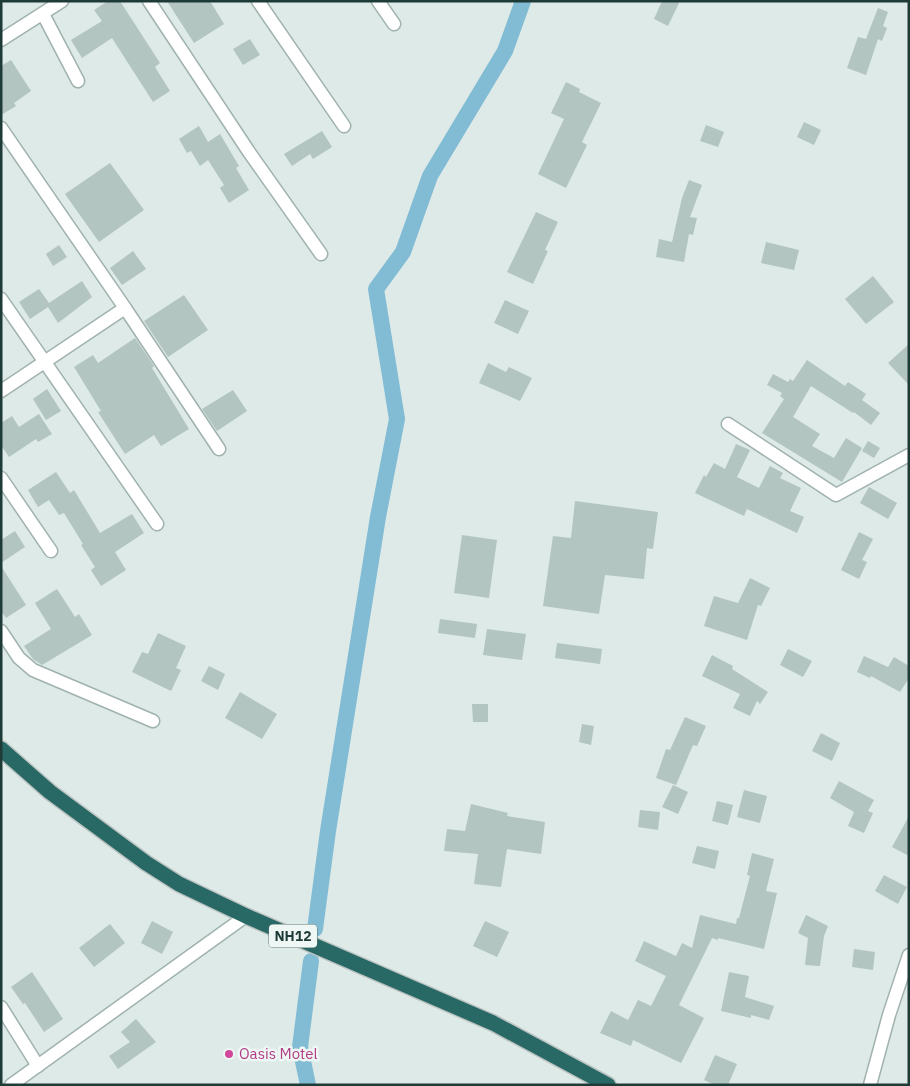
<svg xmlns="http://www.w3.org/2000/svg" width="910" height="1086" font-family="'IBM Plex Sans',sans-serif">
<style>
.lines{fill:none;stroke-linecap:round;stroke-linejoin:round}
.canal{stroke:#81bbd4;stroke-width:16}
.building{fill:#b3c5c0}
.street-casing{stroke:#a0b2af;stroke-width:15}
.highway-casing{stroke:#bcc4c3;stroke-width:18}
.street{stroke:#fff;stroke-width:12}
.highway{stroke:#286865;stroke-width:15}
.hotel-dot{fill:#d1479c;stroke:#eef7f4;stroke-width:2}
.labels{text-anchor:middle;stroke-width:5;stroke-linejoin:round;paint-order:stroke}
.shield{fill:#eef7f4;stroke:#5c7370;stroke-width:1}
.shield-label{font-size:14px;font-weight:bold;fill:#1e3b37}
.hotel-label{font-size:15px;fill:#b23c85;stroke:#eef7f4;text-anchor:start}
</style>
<rect width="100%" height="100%" fill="#ddeae7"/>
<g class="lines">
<!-- canal -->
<g class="canal">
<polyline points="315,929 328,831 378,517 397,419 376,289 403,252 430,176 505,51 523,1"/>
<polyline points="308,1085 300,1047 311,961"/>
</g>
</g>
<!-- building -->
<g class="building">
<polygon points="108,1 120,1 160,63 155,67 170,91 153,102 112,38 82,58 71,40 102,21 94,10"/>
<polygon points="167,1 210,1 224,24 194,43"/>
<polygon points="662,1 680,1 668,26 654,19"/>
<polygon points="878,8 888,12 883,26 887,28 882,41 878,39 866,75 847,68 858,37 866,39"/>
<polygon points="250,39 260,55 243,65 233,49"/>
<polygon points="11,60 31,91 14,103 16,106 1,115 1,66"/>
<polygon points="566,82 580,89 579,92 601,103 582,142 587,145 566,188 538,174 564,119 551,113"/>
<polygon points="804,122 821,130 814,145 797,137"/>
<polygon points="706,125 724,132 718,147 700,141"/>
<polygon points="199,126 208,142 220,134 239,166 236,168 249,190 229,203 220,188 224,185 208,160 200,166 191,151 187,153 179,139"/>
<polygon points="322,131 332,147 313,159 310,154 292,166 284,154"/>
<polygon points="110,163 144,210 99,242 65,194"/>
<polygon points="689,180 702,185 690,217 697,218 693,235 689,234 684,262 656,257 659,239 672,242 682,198"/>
<polygon points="536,212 558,222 545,250 548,251 533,284 507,272"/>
<polygon points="766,242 799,250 794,270 761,263"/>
<polygon points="59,245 67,257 53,266 46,254"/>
<polygon points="133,251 146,269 122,285 110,268"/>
<polygon points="873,276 894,302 866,324 845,299"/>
<polygon points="82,281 92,297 58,323 48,307 30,319 19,302 39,289 49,303"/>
<polygon points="184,295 208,330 168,357 144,321"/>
<polygon points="505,300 529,311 518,334 494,323"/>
<polygon points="135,338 154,366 152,368 189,429 161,446 154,435 125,454 98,412 101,411 74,367 93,355 98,363"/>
<polygon points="909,344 909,385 888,363"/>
<polygon points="807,360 845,386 848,382 866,394 862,400 880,413 871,425 854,412 853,413 811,386 793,417 820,434 812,446 834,458 846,438 862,448 842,482 762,433 784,399 780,396 782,393 767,385 773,374 788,382 790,379 793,381"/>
<polygon points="488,363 506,372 509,367 532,378 520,401 479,383"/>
<polygon points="47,389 61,411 46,420 33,399"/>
<polygon points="233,390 247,411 217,431 202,409"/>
<polygon points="39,414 52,434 38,442 36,439 9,457 1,445 1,423 12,416 19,427"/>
<polygon points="868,441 880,448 874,458 862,451"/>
<polygon points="736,444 750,450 737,477 759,488 770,466 783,473 780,478 801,488 790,511 804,517 797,533 747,509 744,516 695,493 704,475 706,477 714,463 725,469"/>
<polygon points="56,472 70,493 74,490 100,533 132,514 144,533 115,552 126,570 101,586 91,570 95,567 81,545 83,544 64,513 59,515 49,500 38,507 28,490"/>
<polygon points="869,487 897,503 888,519 860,503"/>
<polygon points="575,501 658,512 653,549 647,548 644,579 605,575 599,614 543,606 553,536 571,538"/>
<polygon points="15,531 25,547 1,563 1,540"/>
<polygon points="859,532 873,539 862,560 867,562 859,579 841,570"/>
<polygon points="462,535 497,540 489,598 454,593"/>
<polygon points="1,566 26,605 6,618 1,611"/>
<polygon points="750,578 770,588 761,606 758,605 747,640 704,626 714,596 738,603"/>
<polygon points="57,589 75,617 79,614 92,635 42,665 33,659 24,646 51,629 35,603"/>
<polygon points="440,619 477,624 475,638 438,633"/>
<polygon points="487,629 526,634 522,660 483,655"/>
<polygon points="158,633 186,646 176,668 181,670 171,691 132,672 142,652 148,654"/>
<polygon points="557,643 602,649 600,664 555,658"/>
<polygon points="788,649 812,661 803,677 780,665"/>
<polygon points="712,655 733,666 732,669 768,692 760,704 757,701 750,716 733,708 740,694 702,676"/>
<polygon points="864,656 888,667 894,657 909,666 909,678 900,692 871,676 870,678 857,672"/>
<polygon points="209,666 225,674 218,690 201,681"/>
<polygon points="240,692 277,714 262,739 225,718"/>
<polygon points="472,704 488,704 488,722 473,722"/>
<polygon points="685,717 706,726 697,746 693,745 676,785 656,778 666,749 670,750"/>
<polygon points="582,724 594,726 591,745 579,742"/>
<polygon points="821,733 840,743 832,761 812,751"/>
<polygon points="839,781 874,800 868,811 873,813 864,833 848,826 854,812 830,798"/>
<polygon points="673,785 688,792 678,814 662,807"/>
<polygon points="744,790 767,796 760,823 737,817"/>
<polygon points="717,801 733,805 728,825 712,821"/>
<polygon points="471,804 508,813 507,816 545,822 541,854 507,849 501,887 474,884 478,854 444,851 447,829 465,831"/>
<polygon points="640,810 660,812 658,830 638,827"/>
<polygon points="909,816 909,856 892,847"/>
<polygon points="697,846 719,851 715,869 692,863"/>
<polygon points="752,853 774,859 766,891 777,893 764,949 718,938 718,940 712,938 679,1005 704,1018 681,1063 633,1040 631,1046 600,1033 611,1011 628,1020 638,1000 651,1006 666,976 635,961 644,941 676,956 682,943 692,948 700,915 736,924 737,918 739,918 750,876 747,875"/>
<polygon points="884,875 907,887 898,904 875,891"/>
<polygon points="806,915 828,926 824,936 820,966 805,965 808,938 798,933"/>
<polygon points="152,921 173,932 162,954 141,943"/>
<polygon points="485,921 509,932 497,957 473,946"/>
<polygon points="110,924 125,943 94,967 79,948"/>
<polygon points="854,949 875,952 873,970 852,967"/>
<polygon points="32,972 63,1019 44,1032 25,1003 23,1004 11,987"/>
<polygon points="729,972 749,976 745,997 774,1006 769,1020 751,1015 751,1018 721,1011"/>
<polygon points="136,1019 156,1042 118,1069 109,1056 130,1042 121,1032"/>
<polygon points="715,1055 737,1064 728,1085 715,1085 704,1080"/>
</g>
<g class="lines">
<defs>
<g id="street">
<polyline points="149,1 249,152 321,254"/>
<polyline points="258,1 344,126"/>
<polyline points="378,1 394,24"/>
<polyline points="43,14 78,81"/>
<polyline points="1,40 62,1"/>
<polyline points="1,128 125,308"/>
<polyline points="1,299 157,524"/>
<polyline points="1,391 125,308 219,449"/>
<polyline points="728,424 836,495 909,455"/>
<polyline points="1,478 51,551"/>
<polyline points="1,631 19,658 33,670 153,721"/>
<polyline points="1,1007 38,1066"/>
<polyline points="11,1085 246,916"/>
<polyline points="870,1085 889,1015 909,955"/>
</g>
<polyline id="highway" points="1,749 50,792 146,863 179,884 246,916 493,1023 608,1085"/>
</defs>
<!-- street casing -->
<use href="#street" class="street-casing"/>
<!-- highway casing -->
<use href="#highway" class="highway-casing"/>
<!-- street -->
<use href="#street" class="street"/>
<!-- highway -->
<use href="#highway" class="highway"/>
</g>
<!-- markers -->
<circle class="hotel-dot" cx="229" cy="1054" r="5"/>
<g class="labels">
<!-- shield labels -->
<rect class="shield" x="269" y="924.5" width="48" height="23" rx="4"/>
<g class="shield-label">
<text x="293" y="941">NH12</text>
</g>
<!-- hotel labels -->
<g class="hotel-label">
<text x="239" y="1059">Oasis Motel</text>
</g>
</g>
<!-- border -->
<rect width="910" height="1086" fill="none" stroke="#1e3b37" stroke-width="5"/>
</svg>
